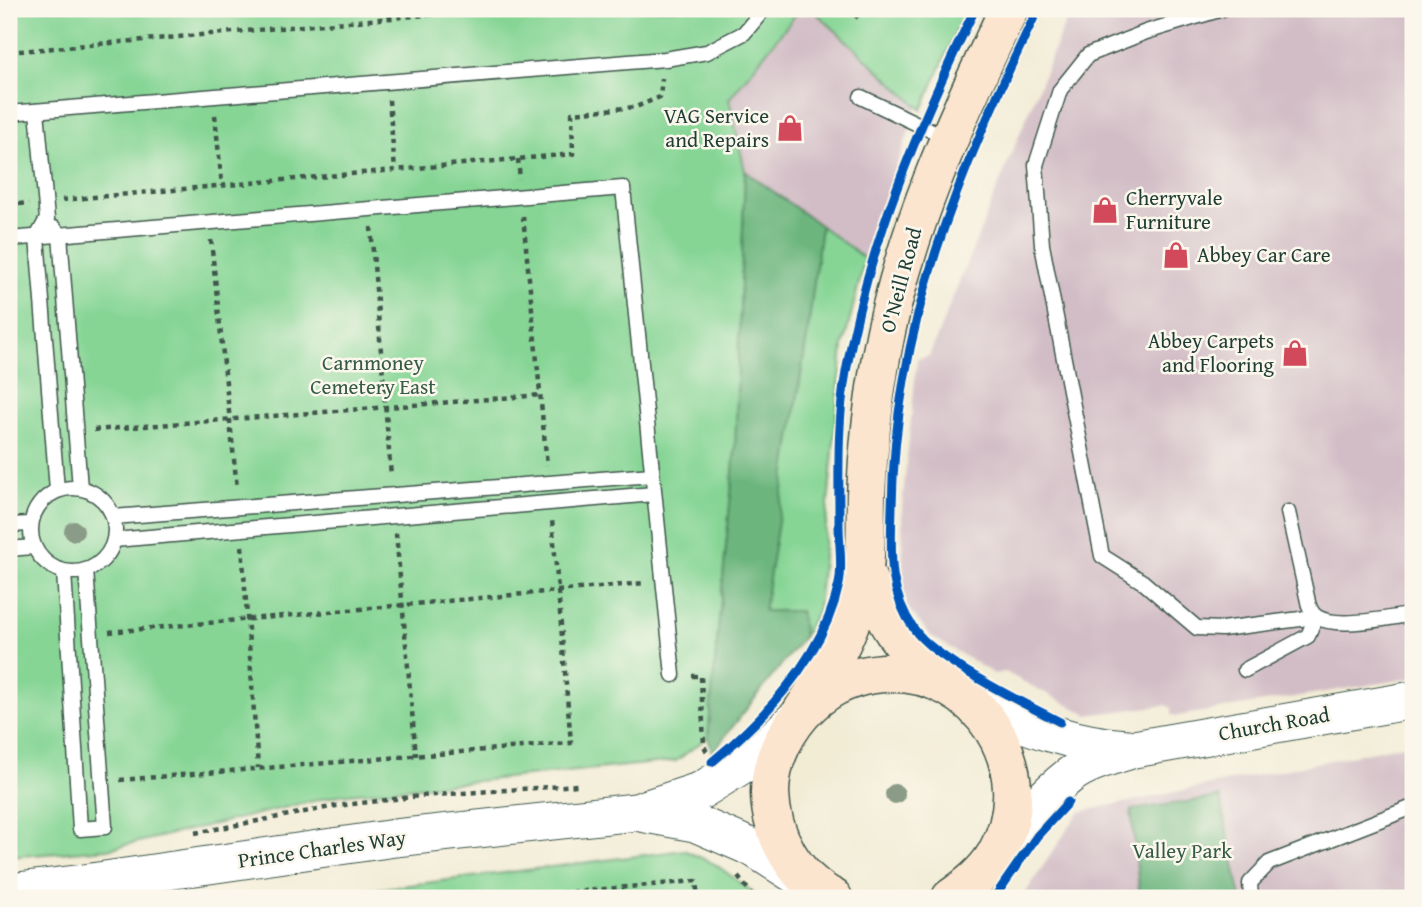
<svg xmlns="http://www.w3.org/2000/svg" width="1422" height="907" font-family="'Gentium Book Plus',serif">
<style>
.industrial{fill:#d2bdc6}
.green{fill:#86d595;stroke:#528964;stroke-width:2}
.forest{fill:#6cb67e;stroke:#467a59;stroke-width:2}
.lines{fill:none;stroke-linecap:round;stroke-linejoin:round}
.service-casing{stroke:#3f574c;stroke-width:17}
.tertiary-casing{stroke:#3f574c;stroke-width:39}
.secondary-casing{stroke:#3f574c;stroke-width:41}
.path{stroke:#3f574c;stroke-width:4.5;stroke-dasharray:5 5;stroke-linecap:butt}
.service{stroke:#fff;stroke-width:14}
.tertiary{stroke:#fff;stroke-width:37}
.secondary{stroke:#fbe5cf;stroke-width:38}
.cycleway-casing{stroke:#fbf7ec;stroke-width:13}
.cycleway{stroke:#0057b8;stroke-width:9}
.tree{fill:#8a9c87}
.labels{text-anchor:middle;stroke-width:5;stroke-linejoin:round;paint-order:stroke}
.poi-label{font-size:21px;fill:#1f3d34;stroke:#fbf7ec;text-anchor:end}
.street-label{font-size:21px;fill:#1f3d34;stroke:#fbf7ec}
.park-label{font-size:21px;fill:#345b47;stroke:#fbf7ec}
</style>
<rect width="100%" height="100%" fill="#fbf7ec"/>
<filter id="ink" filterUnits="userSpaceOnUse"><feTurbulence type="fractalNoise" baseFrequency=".0143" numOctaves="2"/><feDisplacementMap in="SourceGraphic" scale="14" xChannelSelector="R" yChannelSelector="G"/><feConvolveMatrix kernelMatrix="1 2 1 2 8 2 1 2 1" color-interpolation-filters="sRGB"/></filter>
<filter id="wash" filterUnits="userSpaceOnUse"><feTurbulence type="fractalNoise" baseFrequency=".00686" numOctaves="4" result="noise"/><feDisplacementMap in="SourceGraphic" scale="28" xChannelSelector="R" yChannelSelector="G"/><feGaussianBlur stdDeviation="1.57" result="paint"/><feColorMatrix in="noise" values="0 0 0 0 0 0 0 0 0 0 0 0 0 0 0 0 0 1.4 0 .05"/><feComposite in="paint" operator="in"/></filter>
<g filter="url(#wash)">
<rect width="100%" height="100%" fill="#f2ecd5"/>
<!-- industrial -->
<g class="industrial">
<polygon points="800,9 812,9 918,105 865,259 745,171 729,99"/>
<polygon points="1094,9 1413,9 1413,678 1177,716 1171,715 1171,708 1166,705 1088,715 1005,672 994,674 931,636 906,606 903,580 902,507 917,359 929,356 1069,13"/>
<polygon points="1413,743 1413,898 1241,898 1219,797 1131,810 1140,898 1022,898 1079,812"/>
</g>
<!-- green -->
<g class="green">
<polygon points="9,9 800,9 729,99 745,171 735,451 708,737 676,761 339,795 108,849 9,857"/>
<polygon points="812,9 966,9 922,110"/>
<polygon points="821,226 865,259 843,347 818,609 804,636 800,612 763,612 807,337"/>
<polygon points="684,850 715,864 761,898 307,898"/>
</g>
<!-- forest -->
<g class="forest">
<polygon points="745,171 821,226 808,330 764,611 800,611 804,636 712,753 708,737 735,451"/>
<polygon points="1220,797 1241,898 1140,898 1131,810"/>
</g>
</g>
<g filter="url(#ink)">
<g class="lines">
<defs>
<g id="service">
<polyline points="1222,9 1146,32 1088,55 1060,90 1036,165 1042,245 1102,556 1143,582 1197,628 1222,629 1316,617"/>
<polyline points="861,97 947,138"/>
<polyline points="37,111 47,219 37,237 57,490"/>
<polyline points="9,113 665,59 707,52 744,33 764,9"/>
<polyline points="54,228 60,235 80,488"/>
<polyline points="9,239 623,188 673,675"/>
<circle cx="73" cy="530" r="42"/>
<path d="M1288,512l19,85c1,7 4,16 10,20 19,12 75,1 96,-3"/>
<polyline points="113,517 652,475"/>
<polyline points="9,525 30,524"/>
<polyline points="114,540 654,494"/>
<polyline points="9,549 33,547"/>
<polyline points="64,572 80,829 105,827 86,570"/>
<polyline points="1245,670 1308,636 1316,617"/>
<polyline points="1251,898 1250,883 1269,863 1413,807"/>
</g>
<g id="tertiary">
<path d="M975,705c51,21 96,39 152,43"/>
<polyline points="641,813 695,823 753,848 808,883"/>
<path d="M998,851c22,-27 44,-54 71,-75 18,-14 44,-20 65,-27l279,-49"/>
<polyline points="9,892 84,883 395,838 636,812 702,790 755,757 794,720"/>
</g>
<g id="secondary">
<path d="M863,568c21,54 34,77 80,114"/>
<path d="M801,713c22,-33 46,-74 57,-113 10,-33 7,-71 8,-106 2,-46 7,-92 15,-137 22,-123 74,-237 128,-348"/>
<path d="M833,898c-38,-20 -62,-62 -63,-105 0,-34 17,-66 41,-89 20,-19 45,-29 72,-31 96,-7 161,98 113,181 -11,19 -28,32 -45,44"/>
</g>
</defs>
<!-- service casing -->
<use href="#service" class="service-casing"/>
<!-- tertiary casing -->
<use href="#tertiary" class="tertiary-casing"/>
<!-- secondary casing -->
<use href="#secondary" class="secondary-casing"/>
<!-- path -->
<g class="path">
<polyline points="855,18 863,9"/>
<polyline points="9,52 493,9"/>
<polyline points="389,100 395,170"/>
<polyline points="215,115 222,186"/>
<polyline points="518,159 520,179"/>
<polyline points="62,200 573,154 572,113 636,107 660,97 662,78"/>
<polyline points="9,205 29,203"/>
<polyline points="523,216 547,465"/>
<polyline points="371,227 391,476"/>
<polyline points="211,240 237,488"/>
<polyline points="94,430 541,395"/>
<polyline points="396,533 416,756"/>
<polyline points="242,546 258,768"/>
<polyline points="109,632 644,583"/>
<polyline points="692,676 701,676 704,746 707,752"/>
<polyline points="120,780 571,743 552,519"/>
<polyline points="195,833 336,806 420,796 578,785"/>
<polyline points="738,877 755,898"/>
<polyline points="581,891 582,898"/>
<polyline points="502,898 696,881 698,898"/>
</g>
<!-- service -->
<use href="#service" class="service"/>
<!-- tertiary -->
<use href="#tertiary" class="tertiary"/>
<!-- secondary -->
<use href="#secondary" class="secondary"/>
<defs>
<g id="cycleway">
<path d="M1038,9c-79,164 -143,312 -146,498 -1,45 -5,83 22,122 21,31 110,75 146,93"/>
<path d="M712,762c54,-45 112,-107 127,-178 4,-18 0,-40 0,-58 0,-51 -2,-104 7,-154 22,-127 73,-248 129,-363"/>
<polyline points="994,898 1037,836 1068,802"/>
</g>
</defs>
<!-- cycleway casing -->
<use href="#cycleway" class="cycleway-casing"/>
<!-- cycleway -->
<use href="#cycleway" class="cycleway"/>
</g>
<!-- trees -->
<g class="tree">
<circle cx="74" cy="531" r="10"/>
<circle cx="895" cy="794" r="10"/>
</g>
</g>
<!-- icons -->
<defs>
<symbol id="shop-bare" viewBox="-9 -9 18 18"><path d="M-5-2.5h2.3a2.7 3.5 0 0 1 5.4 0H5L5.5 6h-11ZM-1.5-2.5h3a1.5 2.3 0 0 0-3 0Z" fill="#d1495b" stroke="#fbf7ec" stroke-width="2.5" paint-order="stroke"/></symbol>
</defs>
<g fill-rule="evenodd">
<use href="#shop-bare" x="771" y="109" width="38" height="38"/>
<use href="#shop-bare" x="1086" y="191" width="38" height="38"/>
<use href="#shop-bare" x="1157" y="236" width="38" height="38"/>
<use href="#shop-bare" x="1276" y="334" width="38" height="38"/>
</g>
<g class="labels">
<!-- poi labels -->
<g class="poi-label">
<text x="769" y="123">VAG Service<tspan x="769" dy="24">and Repairs</tspan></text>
<text x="1126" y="205" text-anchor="start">Cherryvale<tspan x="1126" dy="24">Furniture</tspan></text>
<text x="1197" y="262" text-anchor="start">Abbey Car Care</text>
<text x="1274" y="348">Abbey Carpets<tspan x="1274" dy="24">and Flooring</tspan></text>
</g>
<!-- street labels -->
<g class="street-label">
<text transform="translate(901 280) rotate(-75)" y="7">O'Neill Road</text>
<text transform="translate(1274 724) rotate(-10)" y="7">Church Road</text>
<text transform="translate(322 849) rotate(-8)" y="7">Prince Charles Way</text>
</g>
<!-- park labels -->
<g class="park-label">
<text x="373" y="370">Carnmoney<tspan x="373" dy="24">Cemetery East</tspan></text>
<text x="1182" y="858">Valley Park</text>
</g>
</g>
<!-- margin -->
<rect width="1422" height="907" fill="none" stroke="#fbf7ec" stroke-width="35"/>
</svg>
